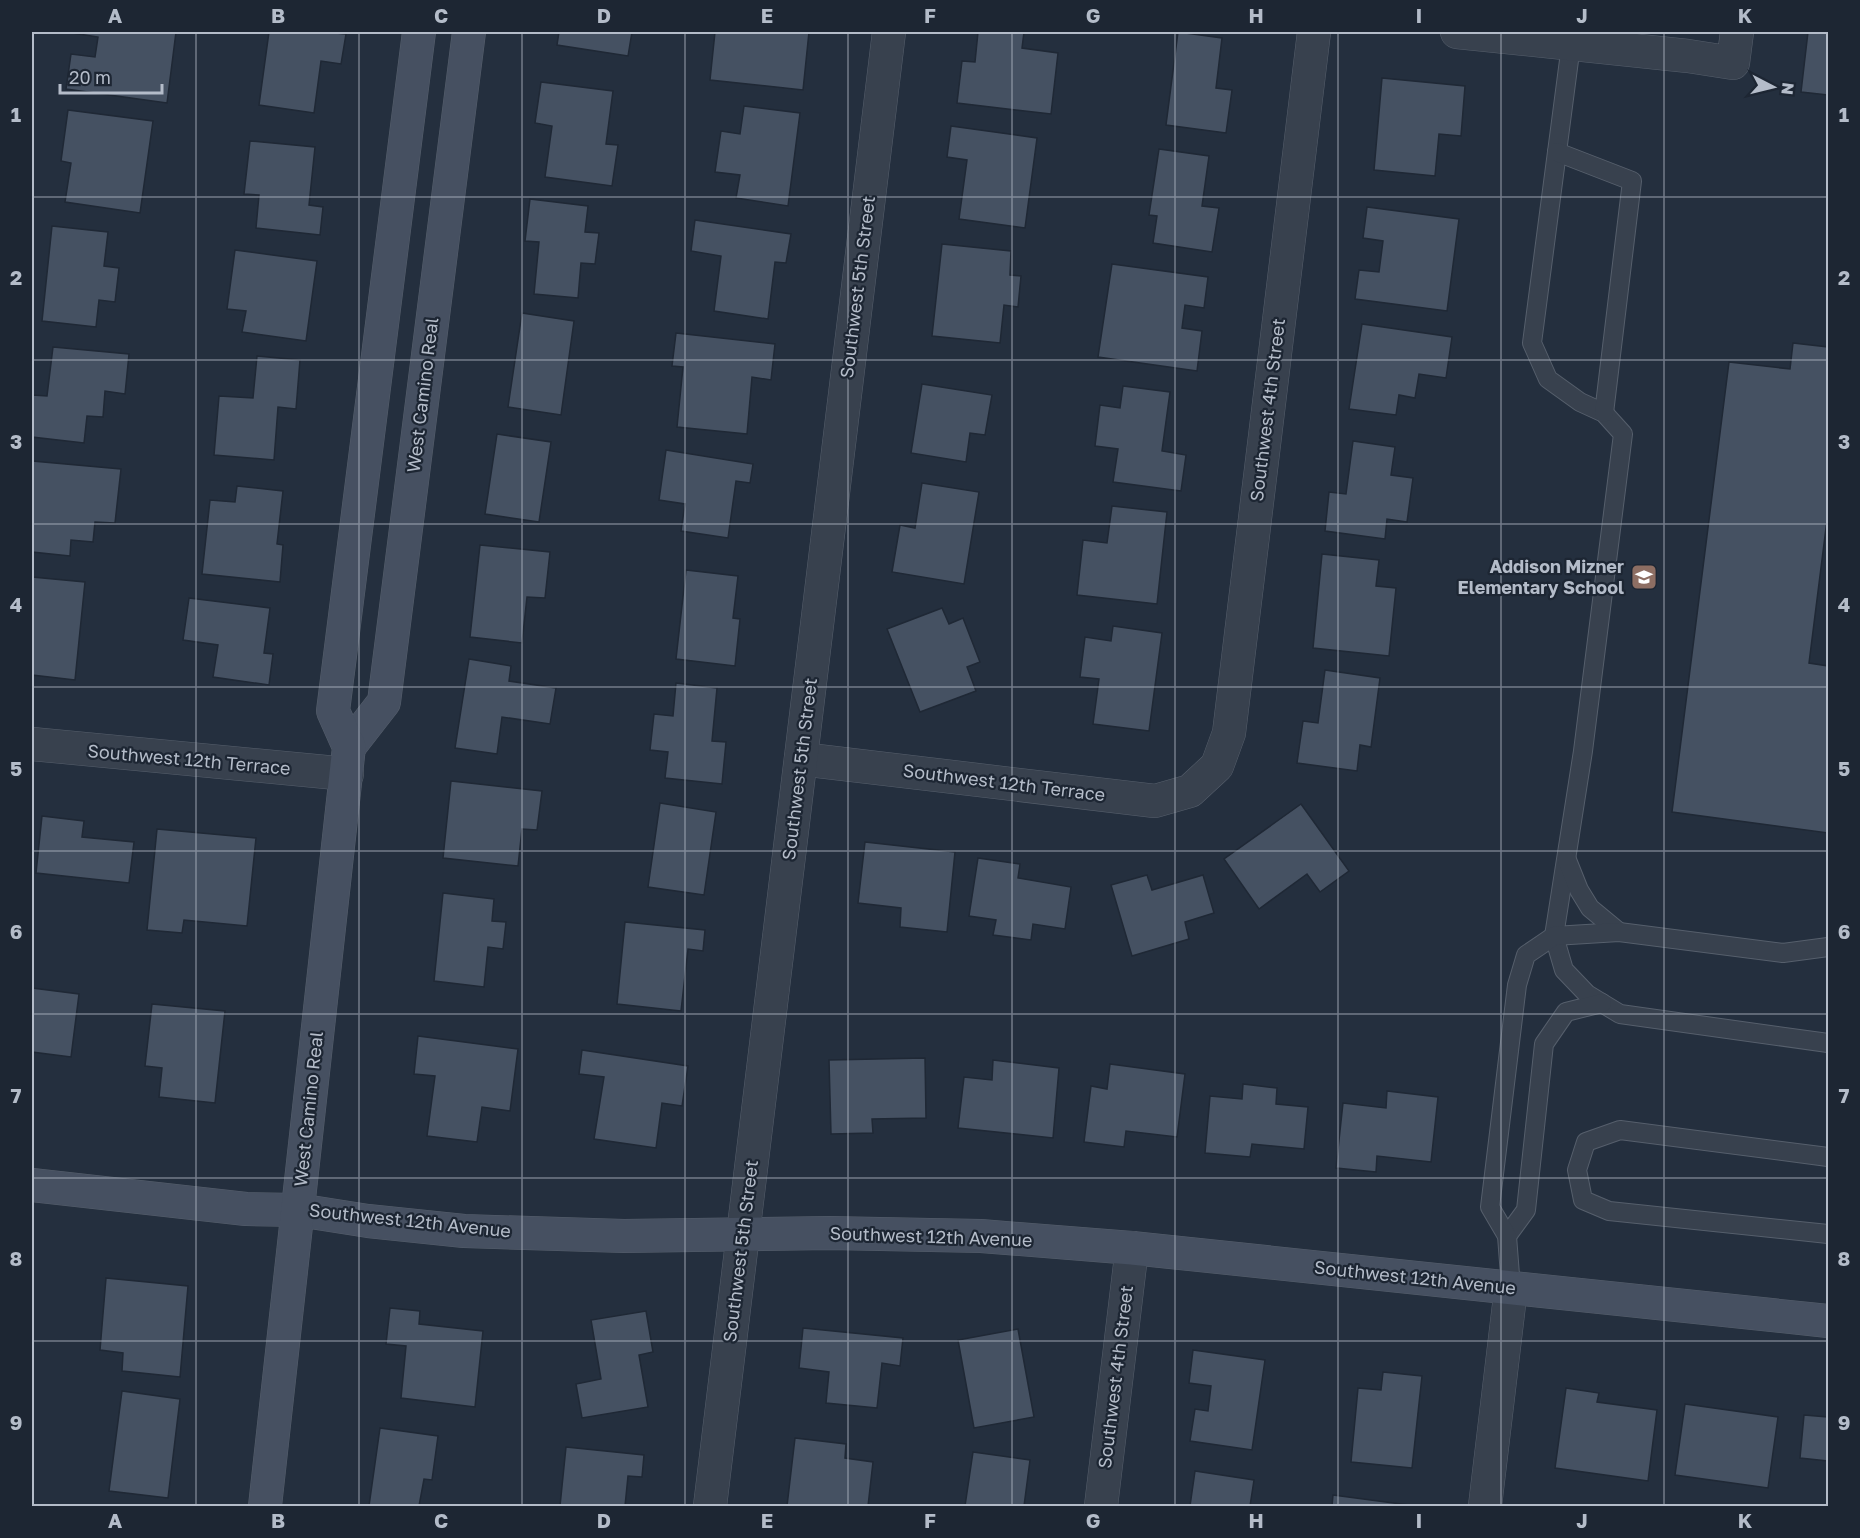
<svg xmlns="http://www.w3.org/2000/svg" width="1860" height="1538" font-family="'Golos Text',sans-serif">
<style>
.building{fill:#455162;stroke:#1f2835;stroke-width:1.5}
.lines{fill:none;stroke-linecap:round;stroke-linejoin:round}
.lane-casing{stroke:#565f6c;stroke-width:20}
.street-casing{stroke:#565f6c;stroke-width:34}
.secondary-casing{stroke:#565f6c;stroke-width:34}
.lane{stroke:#38414e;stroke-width:18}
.street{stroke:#38414e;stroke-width:33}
.secondary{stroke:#465061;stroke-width:33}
.grid{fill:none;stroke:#b4bcc9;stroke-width:1.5;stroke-opacity:0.55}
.labels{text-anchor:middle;stroke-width:4.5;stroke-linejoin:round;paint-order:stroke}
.street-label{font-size:18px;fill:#b4bcc9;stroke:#1d2633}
.poi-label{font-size:18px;font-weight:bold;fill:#b4bcc9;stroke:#1d2633;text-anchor:end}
.neatline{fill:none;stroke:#b4bcc9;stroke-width:2}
.grid-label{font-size:20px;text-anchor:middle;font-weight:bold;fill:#b4bcc9}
</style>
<rect width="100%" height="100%" fill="#242f3e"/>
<!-- building -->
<g class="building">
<polygon points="73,32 176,32 167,103 66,89 71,54 95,57 98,37 73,33"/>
<polygon points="269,32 325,32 346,34 341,64 321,61 314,113 259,105"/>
<polygon points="559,32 632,32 628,56 557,45"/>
<polygon points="715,32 809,32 803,90 710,80"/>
<polygon points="978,32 1024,32 1022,48 1058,53 1051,114 957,103 962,61 975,62"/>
<polygon points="1178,32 1222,38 1216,88 1232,90 1226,133 1166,125"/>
<polygon points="1808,32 1828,32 1828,95 1801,92"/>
<polygon points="1382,78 1465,86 1461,136 1439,134 1435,176 1374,170"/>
<polygon points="541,82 613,91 606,144 618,145 612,186 545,177 552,126 535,123"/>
<polygon points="744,106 800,113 788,206 736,198 740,175 715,172 721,131 740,134"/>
<polygon points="68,110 153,121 140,213 65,202 71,163 61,161"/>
<polygon points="951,126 1037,138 1025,228 959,219 967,160 947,157"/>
<polygon points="250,141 315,147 309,205 323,207 320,235 256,228 259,195 244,194"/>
<polygon points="1159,149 1209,156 1202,206 1219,208 1212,252 1153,243 1157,216 1149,215"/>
<polygon points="530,199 588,206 585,232 599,233 595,264 581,263 578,298 534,294 539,242 525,241"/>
<polygon points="1367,207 1459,219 1447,311 1355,299 1359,270 1379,272 1383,241 1363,238"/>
<polygon points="695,220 791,234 786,263 775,262 768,319 714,311 721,256 691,251"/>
<polygon points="52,226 108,232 104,266 119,268 115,302 99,300 96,327 42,321"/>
<polygon points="942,244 1011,251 1010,275 1021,276 1018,307 1004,305 1000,343 932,336"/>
<polygon points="235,250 317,261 306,341 242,332 246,311 227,309"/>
<polygon points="1112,264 1208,277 1204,308 1185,305 1182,328 1202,331 1197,371 1098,357"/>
<polygon points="522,313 574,321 561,415 508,407"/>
<polygon points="1362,324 1452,337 1446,378 1419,374 1415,398 1399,395 1396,415 1349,409"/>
<polygon points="676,333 775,344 771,380 752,377 747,434 677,427 683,367 672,366"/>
<polygon points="1793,343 1828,347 1828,512 1809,663 1828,666 1828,833 1672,812 1729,362 1790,369"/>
<polygon points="53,347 129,354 125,394 105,391 103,417 87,416 84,443 32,437 32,395 47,396"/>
<polygon points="257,356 300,360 296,409 278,407 274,460 214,455 219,396 253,398"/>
<polygon points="922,384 992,395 985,435 970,433 966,462 911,453"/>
<polygon points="1123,386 1170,392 1162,451 1186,455 1181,491 1113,482 1118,449 1095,446 1100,405 1120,408"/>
<polygon points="497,434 551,442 539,522 485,514"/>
<polygon points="1353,441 1395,447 1391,475 1413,478 1407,522 1387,519 1385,539 1325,531 1329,492 1346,494"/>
<polygon points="666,450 753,464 750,483 736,481 728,538 681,531 685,504 659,500"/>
<polygon points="32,461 121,469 115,523 95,522 93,542 71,540 70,556 32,552"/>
<polygon points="922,483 979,492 964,584 892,572 900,525 915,528"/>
<polygon points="237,486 283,491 277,544 283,545 280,582 202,574 210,500 235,502"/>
<polygon points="1112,506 1167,512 1157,604 1077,595 1083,540 1107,543"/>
<polygon points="480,545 550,552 545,598 527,597 522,643 470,637"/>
<polygon points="1322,554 1379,560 1376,586 1396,588 1389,656 1313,648"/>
<polygon points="686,570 738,576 733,618 740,619 735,666 676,659"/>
<polygon points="32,577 85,582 75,680 32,675"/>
<polygon points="189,598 270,608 264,653 273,654 269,685 213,677 218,645 183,640"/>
<polygon points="942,608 949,624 963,618 980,662 967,667 976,691 920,712 887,629"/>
<polygon points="1113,626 1162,633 1149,731 1093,724 1099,679 1080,677 1085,637 1111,641"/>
<polygon points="469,659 511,666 509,681 556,688 550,724 502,717 497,754 455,748"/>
<polygon points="1325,670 1380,678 1371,747 1360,745 1357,771 1297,763 1303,721 1318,723"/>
<polygon points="676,683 717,688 712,741 726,742 722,784 665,778 668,752 650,750 654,714 673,716"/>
<polygon points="451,781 542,791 537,830 522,829 518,866 443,858"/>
<polygon points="660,803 716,812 704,895 648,887"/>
<polygon points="1301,804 1349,871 1320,892 1307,874 1259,909 1224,859"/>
<polygon points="42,816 84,821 82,837 134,842 129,883 36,873"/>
<polygon points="157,829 256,838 247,926 184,920 182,933 147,930"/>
<polygon points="865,842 955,852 947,932 900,927 901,908 858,903"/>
<polygon points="978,858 1020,864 1018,878 1071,887 1065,929 1033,924 1031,940 993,935 996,920 969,916"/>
<polygon points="1147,875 1152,890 1203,875 1214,913 1185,922 1189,939 1132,956 1111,885"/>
<polygon points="443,893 494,899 492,921 506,922 503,949 488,947 484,987 434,981"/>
<polygon points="625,922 705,930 703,951 688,949 681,1011 617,1004"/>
<polygon points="32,988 79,994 71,1057 32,1052"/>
<polygon points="152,1004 225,1011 215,1103 159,1097 162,1068 145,1066"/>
<polygon points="418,1036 518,1049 510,1111 482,1107 477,1142 427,1136 435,1076 414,1074"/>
<polygon points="582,1050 688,1066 682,1106 662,1103 656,1148 594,1139 604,1077 579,1074"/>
<polygon points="925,1058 926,1118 872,1119 873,1133 831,1134 829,1060"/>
<polygon points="993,1060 1059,1068 1053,1138 958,1128 964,1077 992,1080"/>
<polygon points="1110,1064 1185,1074 1177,1137 1126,1131 1124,1147 1084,1142 1091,1086 1107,1089"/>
<polygon points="1243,1084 1277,1088 1276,1104 1308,1107 1304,1149 1252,1144 1250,1157 1205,1153 1210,1096 1242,1099"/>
<polygon points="1387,1091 1438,1097 1431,1162 1377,1156 1376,1172 1336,1168 1343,1103 1386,1108"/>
<polygon points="106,1278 188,1286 180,1377 122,1371 123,1353 100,1350"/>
<polygon points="390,1308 420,1311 419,1324 483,1331 475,1407 401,1398 406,1346 386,1344"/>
<polygon points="646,1311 653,1352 639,1355 648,1407 582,1418 576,1384 601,1379 591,1320"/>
<polygon points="803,1328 903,1338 900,1366 882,1363 877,1408 826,1403 829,1372 799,1368"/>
<polygon points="1018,1329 1034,1417 974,1428 958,1340"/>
<polygon points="1193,1350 1265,1360 1252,1450 1190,1441 1195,1409 1208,1411 1211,1386 1189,1383"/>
<polygon points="1383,1372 1422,1376 1412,1468 1351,1462 1358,1388 1381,1390"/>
<polygon points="1566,1388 1599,1393 1597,1402 1657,1410 1648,1481 1555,1468"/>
<polygon points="122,1391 180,1399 168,1498 109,1491"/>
<polygon points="1685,1404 1778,1417 1768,1488 1675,1475"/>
<polygon points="1804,1415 1828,1417 1828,1461 1800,1458"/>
<polygon points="380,1428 438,1436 432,1480 424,1479 419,1506 369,1506"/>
<polygon points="795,1438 846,1444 845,1458 873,1462 868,1506 787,1506"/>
<polygon points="566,1447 644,1455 642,1477 628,1476 625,1506 560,1506"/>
<polygon points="973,1452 1030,1460 1024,1506 965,1506"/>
<polygon points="1195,1471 1254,1480 1250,1506 1190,1506"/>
<polygon points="1333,1495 1416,1506 1332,1506"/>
</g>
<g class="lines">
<defs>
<g id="lane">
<polyline points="1571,45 1532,343 1548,379 1580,402 1604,413 1623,434 1583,751 1554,936 1564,970 1587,994 1620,1014 1828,1043"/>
<polyline points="1557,152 1632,181 1604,413"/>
<polyline points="1567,860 1579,890 1590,908 1619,932"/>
<polyline points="1828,1157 1620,1130 1586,1142 1577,1170 1583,1200 1609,1211 1828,1234"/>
<polyline points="1507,1236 1526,1210 1544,1044 1566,1012 1602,1003"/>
<polyline points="1511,1288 1507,1236 1490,1207 1517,985 1526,955 1554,936 1619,932 1783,953 1828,947"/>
</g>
<g id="street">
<polyline points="1457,32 1688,56 1733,63 1737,32"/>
<polyline points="32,744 347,774"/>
<polyline points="801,759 1155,801 1190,791 1217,766 1229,733 1314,32"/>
<polyline points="710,1506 889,32"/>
<polyline points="1101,1506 1132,1248"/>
<polyline points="1485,1506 1511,1288"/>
</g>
<g id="secondary">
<polyline points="349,747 384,702 469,32"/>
<polyline points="32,1185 246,1209 298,1210 368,1221 464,1231 624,1236 830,1233 981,1236 1132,1248 1828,1321"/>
<polyline points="265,1506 349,747 333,711 419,32"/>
</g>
</defs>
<!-- lane casing -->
<use href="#lane" class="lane-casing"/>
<!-- street casing -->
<use href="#street" class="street-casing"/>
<!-- secondary casing -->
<use href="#secondary" class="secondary-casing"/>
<!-- lane -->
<use href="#lane" class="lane"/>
<!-- street -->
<use href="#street" class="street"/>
<!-- secondary -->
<use href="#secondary" class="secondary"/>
</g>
<!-- grid -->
<path class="grid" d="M196,32v1474M359,32v1474M522,32v1474M685,32v1474M848,32v1474M1012,32v1474M1175,32v1474M1338,32v1474M1501,32v1474M1664,32v1474M32,197h1796M32,360h1796M32,524h1796M32,687h1796M32,851h1796M32,1014h1796M32,1178h1796M32,1341h1796"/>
<!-- icons -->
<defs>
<symbol id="school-square" viewBox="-11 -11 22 22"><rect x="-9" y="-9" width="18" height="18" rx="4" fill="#8d6e63" stroke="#1d2633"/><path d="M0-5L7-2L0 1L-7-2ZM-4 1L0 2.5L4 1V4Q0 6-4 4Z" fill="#fff"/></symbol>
</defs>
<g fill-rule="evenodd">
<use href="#school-square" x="1629" y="562" width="30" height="30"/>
</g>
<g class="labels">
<!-- street labels -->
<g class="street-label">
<text transform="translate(858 287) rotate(-83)" y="6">Southwest 5th Street</text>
<text transform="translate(423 395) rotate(-83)" y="6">West Camino Real</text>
<text transform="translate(1268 410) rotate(-83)" y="6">Southwest 4th Street</text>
<text transform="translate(189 760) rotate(5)" y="6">Southwest 12th Terrace</text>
<text transform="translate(800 769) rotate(-83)" y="6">Southwest 5th Street</text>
<text transform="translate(1004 783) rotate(7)" y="6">Southwest 12th Terrace</text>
<text transform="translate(309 1109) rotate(-84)" y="6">West Camino Real</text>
<text transform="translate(410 1221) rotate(6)" y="6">Southwest 12th Avenue</text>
<text transform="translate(931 1237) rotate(2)" y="6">Southwest 12th Avenue</text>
<text transform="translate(741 1251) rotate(-83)" y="6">Southwest 5th Street</text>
<text transform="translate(1415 1278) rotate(6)" y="6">Southwest 12th Avenue</text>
<text transform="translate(1116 1377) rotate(-83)" y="6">Southwest 4th Street</text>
</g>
<!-- poi labels -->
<g class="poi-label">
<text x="1624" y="573">Addison Mizner<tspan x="1624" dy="21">Elementary School</tspan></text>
</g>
</g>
<!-- border -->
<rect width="1860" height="1538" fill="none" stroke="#1d2633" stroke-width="66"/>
<!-- north arrow -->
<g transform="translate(1773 87) rotate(97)" stroke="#1d2633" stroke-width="4.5" paint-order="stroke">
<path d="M0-4.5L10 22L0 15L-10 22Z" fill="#b4bcc9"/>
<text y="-9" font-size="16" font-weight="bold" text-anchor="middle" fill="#b4bcc9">N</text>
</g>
<!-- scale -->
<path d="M60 84v9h102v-9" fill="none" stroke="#b4bcc9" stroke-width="3"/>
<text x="69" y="84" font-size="18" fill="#b4bcc9" stroke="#1d2633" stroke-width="4.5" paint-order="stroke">20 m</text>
<rect x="33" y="33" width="1794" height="1472" class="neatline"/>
<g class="grid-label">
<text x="115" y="23">A</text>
<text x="278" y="23">B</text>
<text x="441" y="23">C</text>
<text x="604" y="23">D</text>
<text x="767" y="23">E</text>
<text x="930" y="23">F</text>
<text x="1093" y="23">G</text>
<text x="1256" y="23">H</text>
<text x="1419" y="23">I</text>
<text x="1582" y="23">J</text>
<text x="1745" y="23">K</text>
<text x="16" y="122">1</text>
<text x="1844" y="122">1</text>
<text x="16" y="285">2</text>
<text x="1844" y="285">2</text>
<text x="16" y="449">3</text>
<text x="1844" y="449">3</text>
<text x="16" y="612">4</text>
<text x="1844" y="612">4</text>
<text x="16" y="776">5</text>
<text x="1844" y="776">5</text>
<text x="16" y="939">6</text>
<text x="1844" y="939">6</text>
<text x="16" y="1103">7</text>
<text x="1844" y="1103">7</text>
<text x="16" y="1266">8</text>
<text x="1844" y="1266">8</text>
<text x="16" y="1430">9</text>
<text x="1844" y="1430">9</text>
<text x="115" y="1528">A</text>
<text x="278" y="1528">B</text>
<text x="441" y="1528">C</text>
<text x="604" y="1528">D</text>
<text x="767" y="1528">E</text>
<text x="930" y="1528">F</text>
<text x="1093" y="1528">G</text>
<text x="1256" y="1528">H</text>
<text x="1419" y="1528">I</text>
<text x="1582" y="1528">J</text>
<text x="1745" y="1528">K</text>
</g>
</svg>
